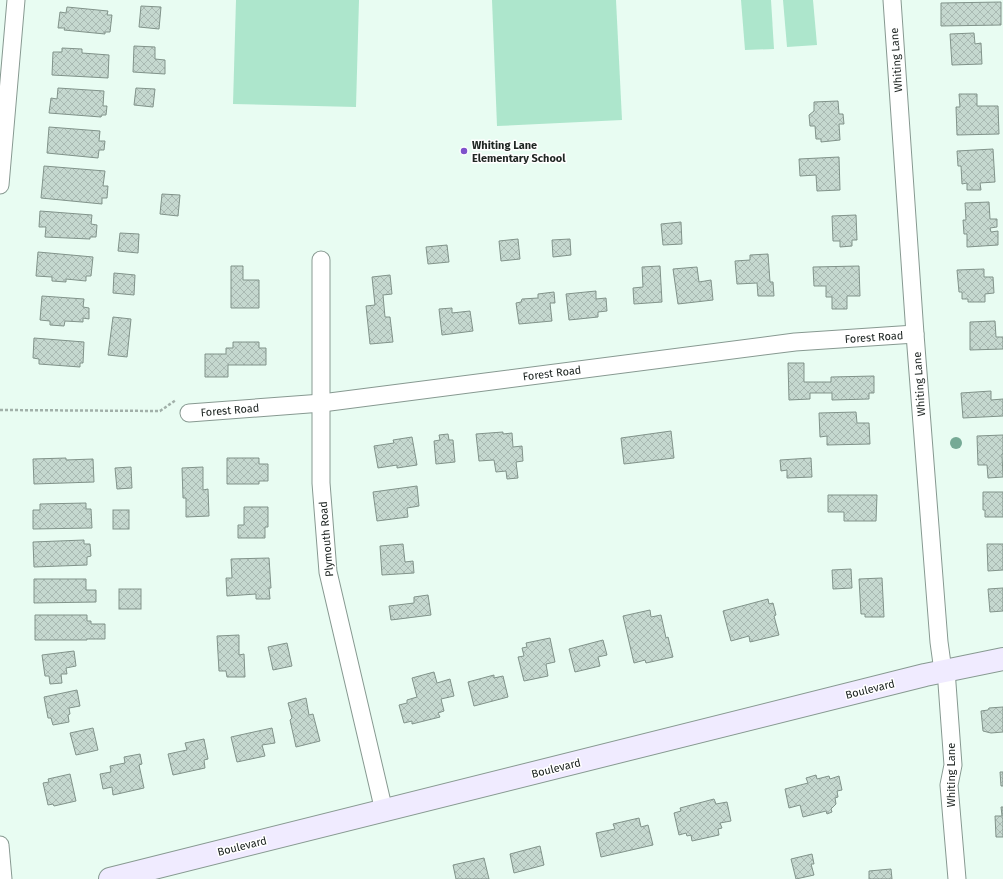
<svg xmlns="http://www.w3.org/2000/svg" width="1003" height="879" font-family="'Fira Sans',sans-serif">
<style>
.green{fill:#ade6cc}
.building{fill:url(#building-cross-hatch);stroke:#81938a}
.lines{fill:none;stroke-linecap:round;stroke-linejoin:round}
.minor-casing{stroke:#879991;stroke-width:19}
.secondary-casing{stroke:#879991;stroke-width:24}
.path{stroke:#a1b0a9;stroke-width:2.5;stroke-dasharray:3 2;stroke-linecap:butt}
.minor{stroke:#fff;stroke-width:17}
.secondary{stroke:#f0ebff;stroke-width:22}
.tree{fill:#76aa96}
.poi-dot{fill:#7e52cb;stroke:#fff;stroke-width:1.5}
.labels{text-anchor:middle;stroke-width:3;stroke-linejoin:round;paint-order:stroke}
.street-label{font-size:11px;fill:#202724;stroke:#fff}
.poi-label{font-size:11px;font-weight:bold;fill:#202724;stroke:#fff;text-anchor:start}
</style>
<defs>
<pattern id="building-cross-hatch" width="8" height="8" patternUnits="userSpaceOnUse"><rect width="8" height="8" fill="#c5d8cf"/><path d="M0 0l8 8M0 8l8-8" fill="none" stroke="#a9b9b2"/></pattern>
</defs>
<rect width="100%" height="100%" fill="#e8fcf2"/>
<!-- green -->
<g class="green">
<polygon points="236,0 359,0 356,107 233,104"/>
<polygon points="492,0 616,0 622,120 497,126"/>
<polygon points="741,0 771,0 774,49 745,50"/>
<polygon points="783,0 813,0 817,45 787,47"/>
</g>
<!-- building -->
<g class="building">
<polygon points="1001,2 1001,25 941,26 941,3"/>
<polygon points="141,6 161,7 159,29 139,27"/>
<polygon points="67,7 108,11 107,15 112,15 110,32 105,32 105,34 64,30 65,28 58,28 60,12 66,13"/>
<polygon points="974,33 975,44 981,43 982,64 952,65 950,34"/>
<polygon points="134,46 155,47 155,59 165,60 165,74 133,72"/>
<polygon points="62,48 82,49 82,53 109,55 108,78 52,75 53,52 62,52"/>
<polygon points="58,88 104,91 103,106 107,106 106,115 102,115 101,117 49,113 51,98 57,99"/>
<polygon points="136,88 155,89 153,107 134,105"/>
<polygon points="959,94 977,94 977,106 998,106 999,134 957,135 956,107 960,107"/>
<polygon points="838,101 839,114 843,114 844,124 839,124 840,140 821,142 821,139 816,139 815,126 810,126 809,115 814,111 814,102"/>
<polygon points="49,127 100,131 99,141 105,141 104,150 99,150 98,158 47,153"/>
<polygon points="993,149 995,182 980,183 981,190 967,190 967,183 962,184 961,166 958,166 957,151"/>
<polygon points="839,157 840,190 817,191 816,175 800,176 799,159"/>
<polygon points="44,166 105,171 103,186 108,186 107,198 102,198 102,204 41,198"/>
<polygon points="162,194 180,195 178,216 160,214"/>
<polygon points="989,202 990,219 997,219 997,227 990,228 991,232 998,231 998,245 967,247 967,234 964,234 963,220 966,220 965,203"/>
<polygon points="40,211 92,215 91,224 97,225 96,237 90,237 90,239 45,237 46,227 39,227"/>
<polygon points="856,215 857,240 852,240 852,246 840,247 840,241 833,241 832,216"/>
<polygon points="681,222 682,244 663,245 661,224"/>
<polygon points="120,233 139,234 138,253 118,251"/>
<polygon points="518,239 520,259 501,261 499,241"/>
<polygon points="570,239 571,255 553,257 552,240"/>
<polygon points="447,245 449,262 428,264 426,247"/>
<polygon points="38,252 93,257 91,276 86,276 86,281 66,279 66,282 52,281 52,277 36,276"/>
<polygon points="768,254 770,282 773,282 774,296 758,296 757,283 737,284 735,261 750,260 750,255"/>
<polygon points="231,266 243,266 243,280 259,280 259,308 231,308"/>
<polygon points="660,266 662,302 634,304 633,288 643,287 642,267"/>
<polygon points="859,266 860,296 847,296 847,309 832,309 832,297 826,297 826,286 814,286 813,267"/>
<polygon points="697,267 699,282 711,280 713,300 678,304 673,269"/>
<polygon points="984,269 984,277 993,277 994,293 985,294 985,302 968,302 968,299 962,299 962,292 959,292 957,270"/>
<polygon points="114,273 135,275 134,295 113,293"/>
<polygon points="390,275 392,294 383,295 385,317 390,317 393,342 370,344 366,306 375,305 372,277"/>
<polygon points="596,291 596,299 606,298 607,311 598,312 598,317 569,320 566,294"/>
<polygon points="554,292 555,303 550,303 552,321 519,324 516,303 521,302 522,299 538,298 538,294"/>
<polygon points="42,296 84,299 83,307 89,308 89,319 83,318 83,322 65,321 64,326 50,325 50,321 40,320"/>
<polygon points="452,308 452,313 470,311 473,331 442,335 439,309"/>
<polygon points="113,317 131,319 127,357 108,355"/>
<polygon points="995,321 996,337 1003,337 1003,349 970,350 970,322"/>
<polygon points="34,338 84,342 83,363 80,363 80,367 39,364 39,359 33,358"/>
<polygon points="233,342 259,342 259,348 266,348 266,365 228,365 228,377 205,377 205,354 226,354 226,348 233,348"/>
<polygon points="788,363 804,363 804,382 831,382 831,377 874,376 874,393 869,393 869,399 832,400 832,393 810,393 810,399 789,400"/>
<polygon points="991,391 991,400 1003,399 1003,416 963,418 961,393"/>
<polygon points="856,412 857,423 869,423 870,444 827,445 827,436 820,437 819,413"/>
<polygon points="671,431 674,458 624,464 621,438"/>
<polygon points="503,432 503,434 512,433 513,447 522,446 523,461 516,462 518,478 507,479 506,471 496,472 494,460 479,461 476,434"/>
<polygon points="448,434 449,440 453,440 455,462 436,464 434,441 440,440 439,435"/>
<polygon points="1003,435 1003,454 1002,454 1003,477 988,478 987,465 978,465 977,436"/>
<polygon points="412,437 417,465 397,468 397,465 378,468 374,446 394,443 393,440"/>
<polygon points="66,458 66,460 93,459 94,482 34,484 33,459"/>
<polygon points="227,458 259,458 259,464 268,464 268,481 259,481 259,484 227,484"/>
<polygon points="811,458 812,477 787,478 787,470 781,471 780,460"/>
<polygon points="131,467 132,488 117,489 115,468"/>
<polygon points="203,467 203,490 208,489 209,516 186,517 186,498 183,498 182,468"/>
<polygon points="417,486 419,506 407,508 408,517 377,521 373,492"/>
<polygon points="983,492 1003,492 1003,517 985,517 985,510 983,510"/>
<polygon points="828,495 877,495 876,521 844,521 844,512 828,512"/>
<polygon points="86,503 86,509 91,509 92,528 33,529 33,510 40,510 40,504"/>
<polygon points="244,507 268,507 268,527 265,527 265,538 238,538 238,525 244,525"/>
<rect x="113" y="510" width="16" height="19"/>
<polygon points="84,540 84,544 90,544 91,556 87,557 87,565 34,567 33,542"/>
<polygon points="403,544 405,562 413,561 414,573 382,575 380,546"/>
<polygon points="987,544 1003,544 1003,570 988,571"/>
<polygon points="269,558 271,588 269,588 270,599 256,599 256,594 227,596 226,578 232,578 231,559"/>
<polygon points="851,569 852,588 833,589 832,570"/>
<polygon points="882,578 884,617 865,617 865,614 861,614 859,579"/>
<polygon points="34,579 86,579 86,590 96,590 96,602 34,603"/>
<polygon points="1003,588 1003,611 990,612 988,589"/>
<rect x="119" y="589" width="22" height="20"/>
<polygon points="428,595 431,615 391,620 389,606 414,603 414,597"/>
<polygon points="768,599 769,604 773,603 776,615 774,616 779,635 750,642 749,636 731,641 723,611"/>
<polygon points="650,610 651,617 661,615 666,638 668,637 673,657 646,663 645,660 634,663 623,616"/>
<polygon points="35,615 87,615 87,621 91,621 91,624 105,624 105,639 87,639 87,640 35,640"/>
<polygon points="239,635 239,655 244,654 245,677 227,677 226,671 219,671 217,636"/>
<polygon points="550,638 555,662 546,664 548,676 524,681 518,657 524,656 522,648 527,647 526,643"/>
<polygon points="603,640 607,655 598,657 600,666 575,672 569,649"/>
<polygon points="287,643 292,666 273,670 268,647"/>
<polygon points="74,651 76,666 66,668 67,674 61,674 62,683 50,684 49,676 45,676 42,655"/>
<polygon points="434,672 437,683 450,679 454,696 441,699 444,711 438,713 440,717 412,724 412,721 404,723 399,705 407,703 407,700 417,697 412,678"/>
<polygon points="494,675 494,678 503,676 508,697 474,706 468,682"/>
<polygon points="77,690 80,706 69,708 70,714 68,715 69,722 53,725 51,718 48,718 44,697"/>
<polygon points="306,698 309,715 313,714 320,741 296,747 290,720 292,718 288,703"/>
<polygon points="1003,707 1003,732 991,733 983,731 981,711 988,710 989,708"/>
<polygon points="93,728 98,750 76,755 70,733"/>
<polygon points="272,728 275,743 262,745 265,756 237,762 231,737"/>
<polygon points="204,739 208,759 204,760 205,768 173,775 168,754 187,750 185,743"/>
<polygon points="140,754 142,764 139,765 144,788 113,795 112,787 103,789 100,774 111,772 110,766 125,763 124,757"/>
<polygon points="1000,772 1003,772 1003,786 1001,786"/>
<polygon points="70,774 76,801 54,806 53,804 48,805 43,783 49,782 48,779"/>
<polygon points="816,775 817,779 829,776 830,779 839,776 842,790 837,791 838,797 835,798 836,804 831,809 832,812 827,814 826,811 803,817 800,805 789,808 785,789 808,783 806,778"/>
<polygon points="714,799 716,804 727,802 731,821 720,823 722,828 718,829 719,835 692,841 691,835 687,836 686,833 679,835 674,813 681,811 680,808"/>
<polygon points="1001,807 1003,807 1003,837 996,837 995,816 1002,816"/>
<polygon points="639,818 641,827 648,825 653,845 601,857 596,833 615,829 613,824"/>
<polygon points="540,846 544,865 514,873 510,854"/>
<polygon points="812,854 814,864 811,864 814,875 796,879 791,859"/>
<polygon points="484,858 489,879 456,879 453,865"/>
<polygon points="891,869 892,879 869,879 869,871"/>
</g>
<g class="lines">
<defs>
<g id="minor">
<polyline points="892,0 915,334 939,642 943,671"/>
<polyline points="0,185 16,0"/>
<polyline points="321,260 321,483 328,572 384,811"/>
<polyline points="189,413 322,403 795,342 915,334"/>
<polyline points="946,670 953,765 949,785 957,879"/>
<polyline points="0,845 3,879"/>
</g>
<polyline id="secondary" points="110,879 925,675 1003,659"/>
</defs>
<!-- minor casing -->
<use href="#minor" class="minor-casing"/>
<!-- secondary casing -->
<use href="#secondary" class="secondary-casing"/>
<!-- path -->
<polyline class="path" points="0,410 160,411 176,400"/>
<!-- minor -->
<use href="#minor" class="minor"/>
<!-- secondary -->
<use href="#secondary" class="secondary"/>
</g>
<!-- trees -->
<circle class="tree" cx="956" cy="443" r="6"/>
<!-- markers -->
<circle class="poi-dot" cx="464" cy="151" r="4"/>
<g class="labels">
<!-- street labels -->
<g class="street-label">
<text transform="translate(896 60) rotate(-94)" y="4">Whiting Lane</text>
<text transform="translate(874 337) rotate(-4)" y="4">Forest Road</text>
<text transform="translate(552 373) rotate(-7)" y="4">Forest Road</text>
<text transform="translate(919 384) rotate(-94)" y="4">Whiting Lane</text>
<text transform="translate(230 410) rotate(-5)" y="4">Forest Road</text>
<text transform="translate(326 539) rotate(-95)" y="4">Plymouth Road</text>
<text transform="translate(870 689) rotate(-14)" y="4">Boulevard</text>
<text transform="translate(556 768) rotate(-14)" y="4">Boulevard</text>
<text transform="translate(951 775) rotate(-90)" y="4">Whiting Lane</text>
<text transform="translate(242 846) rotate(-14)" y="4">Boulevard</text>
</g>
<!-- poi labels -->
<g class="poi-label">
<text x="472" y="149">Whiting Lane<tspan x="472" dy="13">Elementary School</tspan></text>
</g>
</g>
</svg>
